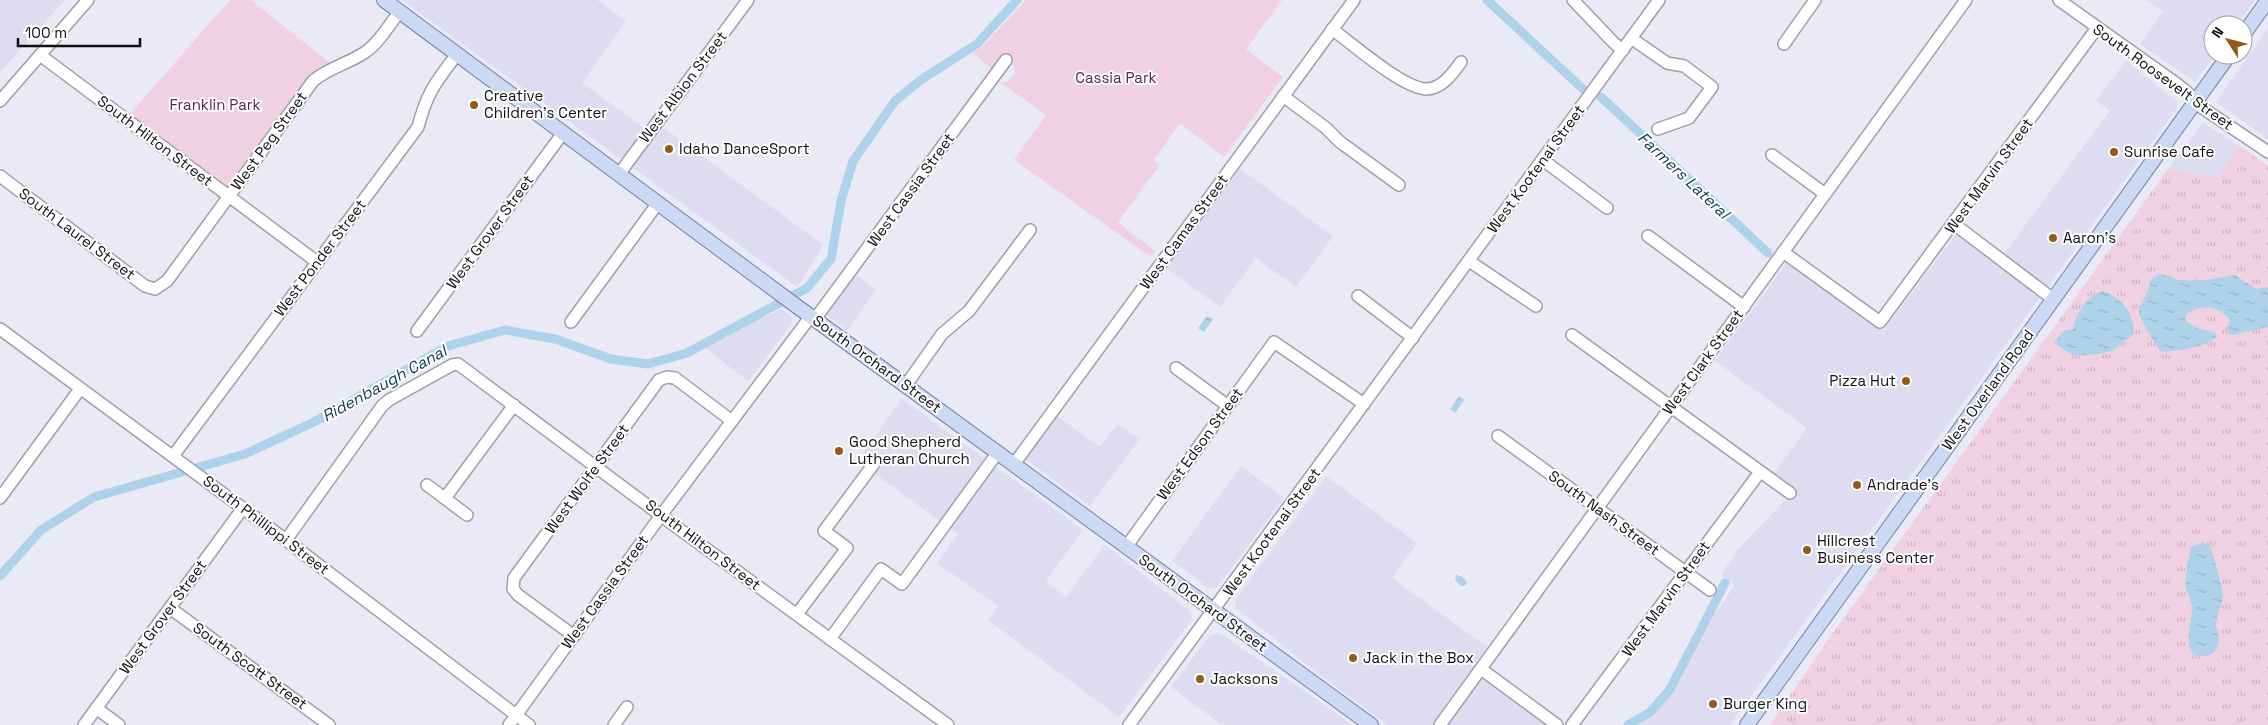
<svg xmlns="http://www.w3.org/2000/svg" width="2268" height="725" font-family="'Space Grotesk',sans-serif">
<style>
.built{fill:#dedcf0}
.grass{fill:url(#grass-tufts)}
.green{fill:#f0d1e1}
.water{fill:url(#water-ripples)}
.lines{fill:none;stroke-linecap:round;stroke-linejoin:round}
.canal{stroke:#add2ea;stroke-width:9}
.minor-casing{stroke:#9f9eaa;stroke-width:14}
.major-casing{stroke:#7482a1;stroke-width:16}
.minor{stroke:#fff;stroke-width:11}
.major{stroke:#ccd9f4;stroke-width:14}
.poi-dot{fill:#935b16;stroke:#fff;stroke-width:2}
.labels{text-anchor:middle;stroke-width:4;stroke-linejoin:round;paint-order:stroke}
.street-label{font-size:15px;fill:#0f0f13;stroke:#fff}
.park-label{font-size:15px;fill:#582745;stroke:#fff}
.poi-label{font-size:15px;fill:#0f0f13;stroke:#fff;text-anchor:start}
.water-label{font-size:16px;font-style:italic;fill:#0a3952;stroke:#fff}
</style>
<defs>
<pattern id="grass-tufts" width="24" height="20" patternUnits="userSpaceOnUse" patternTransform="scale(1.25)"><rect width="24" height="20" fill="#f0d1e1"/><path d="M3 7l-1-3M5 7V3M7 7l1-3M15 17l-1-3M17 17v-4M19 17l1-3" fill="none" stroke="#cdb2c0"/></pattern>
<pattern id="water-ripples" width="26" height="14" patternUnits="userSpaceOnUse" patternTransform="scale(1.25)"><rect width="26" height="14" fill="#add2ea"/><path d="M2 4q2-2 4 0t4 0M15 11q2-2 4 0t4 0" fill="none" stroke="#94b3c8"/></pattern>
</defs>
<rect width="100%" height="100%" fill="#eae9f6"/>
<!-- built -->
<g class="built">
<polygon points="0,0 65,0 0,72"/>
<polygon points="402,0 597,0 626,21 582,83 657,137 664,128 823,245 800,283 796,286"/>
<polygon points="2147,0 2255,0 2237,25 2213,25 2213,55 2215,55 2195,82 2140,44 2163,12"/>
<polygon points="2268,28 2268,139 2216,102"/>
<polygon points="2126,61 2178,102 2177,108 1730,725 1638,725 1647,720 1674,691 1698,638 1735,585 1721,575 1738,549 1795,490 1774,473 1807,428 1715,361 1787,262 1883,331 1964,224 2004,254 2110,111 2096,101"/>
<polygon points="2203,123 2240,146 2217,177 2168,169"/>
<polygon points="1240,169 1333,236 1296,287 1256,258 1220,307 1166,268"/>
<polygon points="856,275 876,290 847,330 827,315"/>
<polygon points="782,309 792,317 792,323 748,381 705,348 736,329"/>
<polygon points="902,399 1083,530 1046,581 1066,597 1105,545 1191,612 1192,619 1119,717 988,620 998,606 937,563 958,534 857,461"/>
<polygon points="1057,416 1100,447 1117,424 1140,439 1090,506 1025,459"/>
<polygon points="1241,466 1284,498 1217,587 1209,588 1172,561"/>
<polygon points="1326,476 1417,543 1392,578 1487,647 1471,670 1548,725 1388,725 1321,676 1236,608 1235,600"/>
<polygon points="1219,633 1309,694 1352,725 1222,725 1171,687 1210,635"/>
</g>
<!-- grass -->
<polygon class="grass" points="2240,146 2268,166 2268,725 1770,725 1828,640 2168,169 2217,177"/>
<!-- green -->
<g class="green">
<polygon points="230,0 251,0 330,63 308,76 227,187 130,114"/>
<polygon points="1026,0 1282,0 1246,49 1283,77 1224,157 1180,123 1154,160 1160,165 1118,222 1155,251 1151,257 1014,160 1046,115 1000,82 1007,82 1015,74 1015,67 1010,62 999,61 991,69 972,52 982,47"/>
</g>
<!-- water -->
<g class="water">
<path d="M2161,274l18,6 20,1 36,-6 21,14 12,-2v40l-36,8 -5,-6 3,-9c-10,-14 -31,-17 -44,-5l-1,6 14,8 15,3 3,5c-16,12 -37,13 -56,15 -5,-8 -21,-32 -22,-39 -1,-8 6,-15 9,-22 3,-10 1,-14 13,-17z"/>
<path d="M2103,291c17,5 34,25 30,44l-21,16 -15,3 -23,2 -20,-13 10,-12 9,-2c3,-17 13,-32 30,-38z"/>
<polygon points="1207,316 1213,319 1204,332 1198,328"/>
<polygon points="1459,396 1464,400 1455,413 1450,409"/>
<path d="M2203,542c2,1 4,2 6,4 4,5 15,46 14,51 -1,8 -6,17 -7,26 0,7 5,15 2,22 -3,7 -7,10 -14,11 -24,4 -13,-35 -12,-46 0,-9 -4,-14 -6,-22 -2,-7 3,-34 5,-41z"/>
<polygon points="1456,575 1463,577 1467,583 1466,585 1461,586 1455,580"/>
</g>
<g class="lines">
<!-- canal -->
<g class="canal">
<polyline points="1487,0 1583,89"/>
<polyline points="1601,97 1768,253"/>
<polyline points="0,576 41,530 94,497 245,454 314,422 448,346 505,330 555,339 611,359 648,364 687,353 807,288 831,259 841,201 853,161 895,101 922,79 977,44 1017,0"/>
<polyline points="1628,725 1649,713 1669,691 1725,583"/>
</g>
<defs>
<g id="minor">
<polyline points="1573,0 1614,43 1623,50"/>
<polyline points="2059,0 2177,84 2188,93 2195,103 2268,152"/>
<path d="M1332,29c20,15 71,59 94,60 16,0 27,-16 35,-27"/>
<polyline points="1631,38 1667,63 1684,66 1712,87 1689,118 1658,129"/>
<polyline points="1784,44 1815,0"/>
<polyline points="40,55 317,262"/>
<polyline points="1283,96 1326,128 1340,142 1399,185"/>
<polyline points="0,101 88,0"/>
<polyline points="1772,155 1825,194"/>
<polyline points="1543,160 1607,208"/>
<polyline points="619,174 748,0"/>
<path d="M0,176l145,110 10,3 12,-8 146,-200c15,-13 34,-17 51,-28 15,-10 25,-28 36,-42"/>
<polyline points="1954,224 2053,299"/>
<polyline points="1648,236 1744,307"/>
<polyline points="1783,252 1880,322 2097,28"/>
<polyline points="1469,261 1536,306"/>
<polyline points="1358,296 1413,338"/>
<polyline points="815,319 1006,60"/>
<polyline points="571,322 658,203"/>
<polyline points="0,329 286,540 529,725"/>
<polyline points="417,331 563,133"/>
<polyline points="1572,335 1790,493"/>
<polyline points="1176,368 1228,406"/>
<polyline points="906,385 942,334 969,311 1030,230"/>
<polyline points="1498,436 1710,590"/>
<path d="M173,456l245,-329c9,-35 18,-45 39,-73"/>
<polyline points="1014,464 1354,0"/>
<polyline points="427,485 467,515"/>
<polyline points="0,498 80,389"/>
<polyline points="445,498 514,405"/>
<polyline points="286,540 382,406 389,400 452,365 458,364 671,523 948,725"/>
<polyline points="1126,547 1274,342 1364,404"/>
<polyline points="170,608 329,725"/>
<polyline points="797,614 847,548 824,531 873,465"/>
<polyline points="574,636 518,595 513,589 514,578 659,380 667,377 675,378 732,421"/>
<polyline points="830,639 881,569 902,584 998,452"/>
<polyline points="1481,669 1557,725"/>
<polyline points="96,708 119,725"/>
<polyline points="84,725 243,508"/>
<polyline points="509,725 662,514 811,316"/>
<polyline points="614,725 627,707"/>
<polyline points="1129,725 1659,0"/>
<polyline points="1440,725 1966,0"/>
<polyline points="1572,725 1760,472"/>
</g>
<g id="major">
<polyline points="384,0 791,302 1371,725"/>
<polyline points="2243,35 2268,0"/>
<polyline points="1747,725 2229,55"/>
</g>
</defs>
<!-- minor casing -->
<use href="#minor" class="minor-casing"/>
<!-- major casing -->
<use href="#major" class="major-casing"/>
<!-- minor -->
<use href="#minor" class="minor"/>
<!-- major -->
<use href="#major" class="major"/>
</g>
<!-- markers -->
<g class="poi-dot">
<circle cx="474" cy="105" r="5"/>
<circle cx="669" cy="149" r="5"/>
<circle cx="2114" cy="152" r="5"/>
<circle cx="2053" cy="238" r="5"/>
<circle cx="1906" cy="381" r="5"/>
<circle cx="839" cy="451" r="5"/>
<circle cx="1857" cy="485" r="5"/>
<circle cx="1807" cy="550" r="5"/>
<circle cx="1353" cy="658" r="5"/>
<circle cx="1200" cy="679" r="5"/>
<circle cx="1713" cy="704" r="5"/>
</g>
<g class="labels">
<!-- street labels -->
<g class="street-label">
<text transform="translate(2163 77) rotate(36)" y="5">South Roosevelt Street</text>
<text transform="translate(683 87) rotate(-53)" y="5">West Albion Street</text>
<text transform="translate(155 141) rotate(37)" y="5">South Hilton Street</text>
<text transform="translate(269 141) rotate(-54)" y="5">West Peg Street</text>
<text transform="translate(1536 169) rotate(-54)" y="5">West Kootenai Street</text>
<text transform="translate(1989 176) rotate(-54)" y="5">West Marvin Street</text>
<text transform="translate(911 190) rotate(-54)" y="5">West Cassia Street</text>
<text transform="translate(490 232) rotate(-54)" y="5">West Grover Street</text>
<text transform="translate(1184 232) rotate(-54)" y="5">West Camas Street</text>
<text transform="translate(77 234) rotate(37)" y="5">South Laurel Street</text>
<text transform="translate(320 258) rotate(-53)" y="5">West Ponder Street</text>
<text transform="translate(1703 362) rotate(-54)" y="5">West Clark Street</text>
<text transform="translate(877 364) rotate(36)" y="5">South Orchard Street</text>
<text transform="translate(1988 390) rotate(-54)" y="5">West Overland Road</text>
<text transform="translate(1200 444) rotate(-54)" y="5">West Edson Street</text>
<text transform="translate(587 479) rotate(-54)" y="5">West Wolfe Street</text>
<text transform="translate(1604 513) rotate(36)" y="5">South Nash Street</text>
<text transform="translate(266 525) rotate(37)" y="5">South Phillippi Street</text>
<text transform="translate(1272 532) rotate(-54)" y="5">West Kootenai Street</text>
<text transform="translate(703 545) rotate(37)" y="5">South Hilton Street</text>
<text transform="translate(605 592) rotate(-54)" y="5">West Cassia Street</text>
<text transform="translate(1666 599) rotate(-54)" y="5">West Marvin Street</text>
<text transform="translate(1203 603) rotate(36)" y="5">South Orchard Street</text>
<text transform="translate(163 617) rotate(-54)" y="5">West Grover Street</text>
<text transform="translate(250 666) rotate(36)" y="5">South Scott Street</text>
</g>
<!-- park labels -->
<g class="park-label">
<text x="1116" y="83">Cassia Park</text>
<text x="215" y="110">Franklin Park</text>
</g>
<!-- poi labels -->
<g class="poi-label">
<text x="484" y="101">Creative<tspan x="484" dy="17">Children's Center</tspan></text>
<text x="679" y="154">Idaho DanceSport</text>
<text x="2124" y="157">Sunrise Cafe</text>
<text x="2063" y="243">Aaron's</text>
<text x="1896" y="386" text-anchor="end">Pizza Hut</text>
<text x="849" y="447">Good Shepherd<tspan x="849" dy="17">Lutheran Church</tspan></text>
<text x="1867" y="490">Andrade's</text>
<text x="1817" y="546">Hillcrest<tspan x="1817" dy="17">Business Center</tspan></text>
<text x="1363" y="663">Jack in the Box</text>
<text x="1210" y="684">Jacksons</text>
<text x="1723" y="709">Burger King</text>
</g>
<!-- water labels -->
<g class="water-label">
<text transform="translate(1684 175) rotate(43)" y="6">Farmers Lateral</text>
<text transform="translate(384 383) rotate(-29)" y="6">Ridenbaugh Canal</text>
</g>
</g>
<!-- north arrow -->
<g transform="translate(2228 40) rotate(306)"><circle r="24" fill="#ffffff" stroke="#9f9fa1"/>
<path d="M0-4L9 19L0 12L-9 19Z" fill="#935b16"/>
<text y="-8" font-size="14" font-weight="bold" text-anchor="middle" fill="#0f0f13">N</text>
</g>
<!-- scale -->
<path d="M18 38v8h122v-8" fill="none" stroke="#0f0f13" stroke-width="2.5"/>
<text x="25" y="38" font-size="15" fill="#0f0f13" stroke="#ffffff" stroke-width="4" paint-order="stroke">100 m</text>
</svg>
